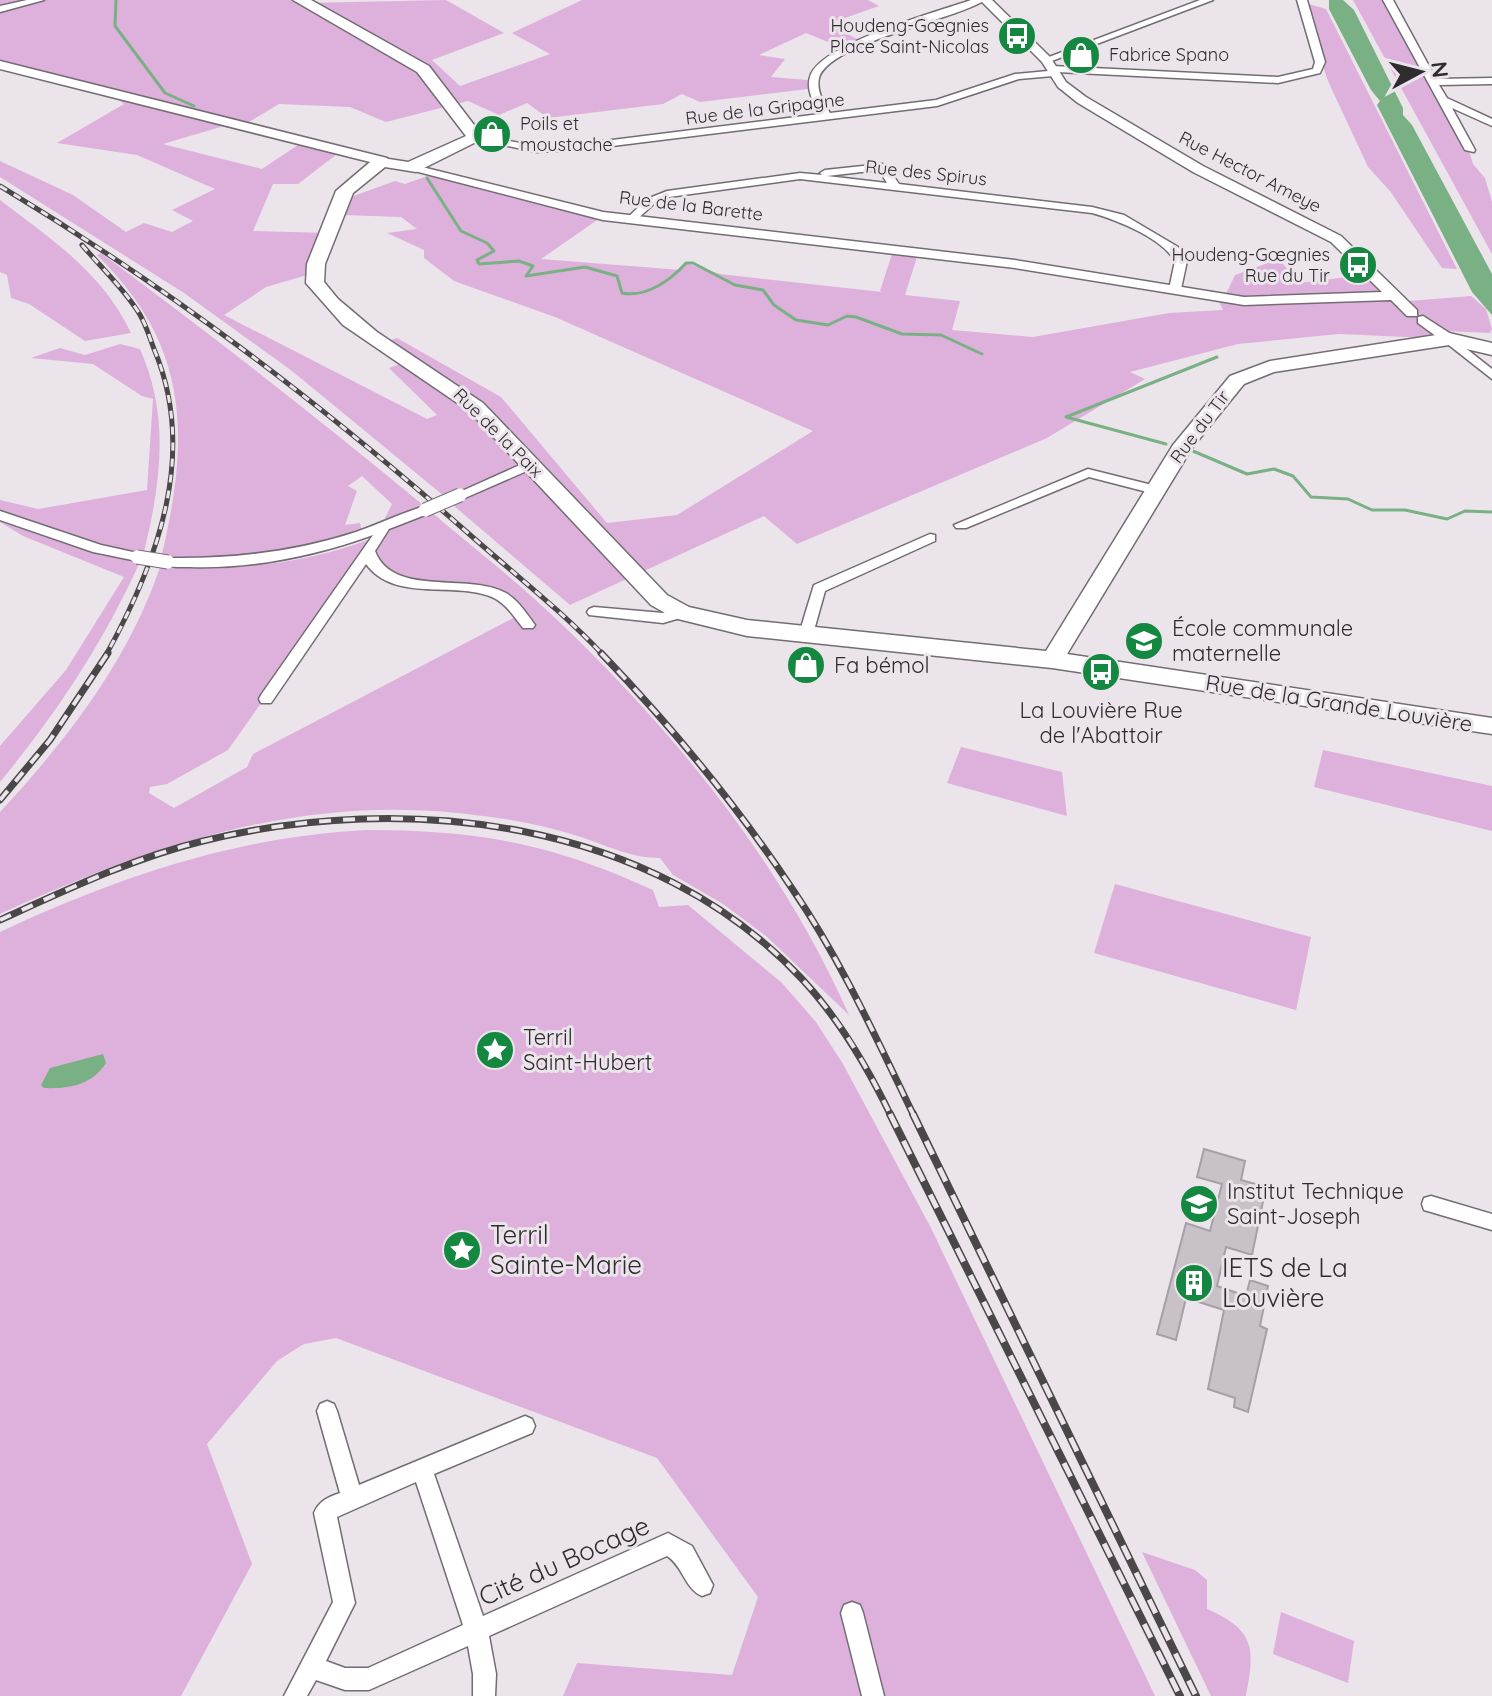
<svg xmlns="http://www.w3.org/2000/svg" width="1492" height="1696" font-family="Quicksand,sans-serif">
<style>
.green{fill:#deb1dc}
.water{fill:#79b185}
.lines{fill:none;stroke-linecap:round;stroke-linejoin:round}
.stream{stroke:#79b185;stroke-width:3}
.building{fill:#c8c1c8;stroke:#a69fa5;stroke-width:2}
.minor-casing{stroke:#736d73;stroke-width:3}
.tertiary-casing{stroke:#736d73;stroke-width:3}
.primary-casing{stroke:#736d73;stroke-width:3}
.minor{fill:#fff;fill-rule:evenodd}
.tertiary{fill:#fff;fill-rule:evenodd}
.primary{fill:#fff;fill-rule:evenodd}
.rail-far2-casing{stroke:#4a4749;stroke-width:5}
.rail-far1-casing{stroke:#4a4749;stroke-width:7}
.rail-casing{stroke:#4a4749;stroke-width:8}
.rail-far2{stroke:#ebe4ea;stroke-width:3;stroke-dasharray:8;stroke-linecap:butt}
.rail-far1{stroke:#ebe4ea;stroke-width:4;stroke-dasharray:12;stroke-linecap:butt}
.rail{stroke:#ebe4ea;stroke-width:5;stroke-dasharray:15;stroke-linecap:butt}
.minor-bridge-casing{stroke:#736d73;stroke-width:15;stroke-linecap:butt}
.minor-bridge{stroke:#fff;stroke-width:13}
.labels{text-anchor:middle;stroke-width:6;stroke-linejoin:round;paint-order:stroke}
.far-poi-label{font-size:18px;fill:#2e2c2e;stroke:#ebe4ea;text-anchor:end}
.far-street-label{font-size:18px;fill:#2e2c2e;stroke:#ebe4ea}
.poi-label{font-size:22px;fill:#2e2c2e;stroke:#ebe4ea;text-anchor:start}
.street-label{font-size:22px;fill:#2e2c2e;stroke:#ebe4ea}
.near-poi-label{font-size:26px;fill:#2e2c2e;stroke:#ebe4ea;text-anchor:start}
.near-street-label{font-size:26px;fill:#2e2c2e;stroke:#ebe4ea}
</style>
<rect width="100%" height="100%" fill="#ebe4ea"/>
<!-- green -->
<g class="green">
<polygon points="0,0 300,0 305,3 446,0 504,33 432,60 460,86 550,54 512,33 582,0 868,0 879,6 828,24 859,40 840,47 806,33 759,55 785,59 771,77 808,80 808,89 700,102 682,94 663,104 548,118 527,103 499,115 468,101 386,122 350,107 279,104 249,122 265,131 234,123 163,144 262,169 304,141 341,151 298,184 273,184 253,231 328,233 314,273 266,287 224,315 427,419 437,415 389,368 408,361 379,344 397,338 501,397 607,523 677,515 813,431 555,317 454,281 424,258 424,250 387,233 417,229 401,217 342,215 348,198 395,181 405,184 433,174 603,216 541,259 681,270 686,263 720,274 882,292 880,291 892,254 917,257 905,295 960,301 952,330 1033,337 1169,313 1223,310 1216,296 1224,298 1235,275 1279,259 1299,283 1372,274 1397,302 1471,296 1486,309 1492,329 1490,333 1443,331 1449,339 1339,334 1238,344 1130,372 1145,379 1047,438 797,544 764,516 570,605 453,505 507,475 444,496 292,371 184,293 0,177 0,161 73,195 126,232 144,223 172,232 193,221 172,210 215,189 137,155 57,143 124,104 106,91 0,65"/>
<polygon points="1353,0 1388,0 1467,144 1473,164 1485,178 1492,202 1492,254"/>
<polygon points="1302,2 1326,9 1457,269 1442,268 1390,191 1368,167 1328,81"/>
<path d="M0,200c52,40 102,72 131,133l-46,8 -56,-37 -18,-6 -4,-23 -7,-3z"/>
<path d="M101,253c112,83 221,168 328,257 41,35 85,69 124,106 122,115 228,246 296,399l-83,-79 -43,-32 -50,-29 -13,-17c-28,0 -50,-11 -76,-20 -33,-11 -67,-18 -101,-22 -174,-25 -327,27 -483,98v-102c66,-71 129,-152 160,-245 71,4 143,-2 210,-28l-13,28 -129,183 -61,34 -17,3 -1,6 25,15 73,-41 6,-13 266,-139 -23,-22 -89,-11 -38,-25 22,-32 -6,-7 7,-14 -30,-28 -14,10 9,5 -12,34 15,-2 3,13 -153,28 -48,-10c28,-119 27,-209 -65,-299z"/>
<path d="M120,344l20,5c30,68 21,132 4,203l-43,-3 38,15c-37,81 -83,150 -139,218v-36l66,-76 58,-93 -101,-41 -23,-14v-22l38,9 109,-19 6,-91 -11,-3 -49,-32 -62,-6 29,-10 25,7z"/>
<polygon points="961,747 1062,772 1067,816 947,783"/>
<polygon points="1323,750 1492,786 1492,831 1314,787"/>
<path d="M366,830c111,0 185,13 287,60l6,17 29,-2 94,78 34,39 27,42 88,164 224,468h-592l14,-33 155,12 26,-78 -101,-139 -321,-120 -32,6 -27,17 -70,83 45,120 -71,132h-181v-764c118,-55 235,-95 366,-102z"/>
<polygon points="1115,884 1311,937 1296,1010 1094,953"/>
<path d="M1142,1552l53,18 12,10v29c49,21 48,41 39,87h-35z"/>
<polygon points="1281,1612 1354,1641 1348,1683 1273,1654"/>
</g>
<!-- water -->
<g class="water">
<polygon points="1329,0 1343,0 1354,10 1403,108 1403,115 1412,125 1492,274 1492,315 1472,292 1377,105 1380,101 1371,90 1329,9"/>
<path d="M103,1054l3,9c-14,22 -37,26 -62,25l-3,-3 9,-17z"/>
</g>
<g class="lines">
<!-- stream -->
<g class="stream">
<polyline points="116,0 115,26 165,93 194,106"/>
<path d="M427,178l34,53 26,12 7,8 -17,9 2,4 40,-3 14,5 -7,10 59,-9 32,9 5,17c24,5 49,-13 64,-30h7l42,22 28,5 11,15 22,15 32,5 19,-9 9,1 46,17 39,1 41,19"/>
<polyline points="1166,444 1066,417 1217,357"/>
<polyline points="1193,451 1247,474 1274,469 1293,476 1311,497 1348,499 1372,510 1405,510 1447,519 1465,511 1492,512"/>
</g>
</g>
<!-- building -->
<polygon class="building" points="1204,1149 1245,1161 1241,1180 1266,1187 1252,1255 1226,1247 1217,1286 1246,1296 1250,1280 1268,1286 1260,1326 1267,1329 1248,1412 1234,1407 1235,1398 1208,1389 1224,1310 1186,1298 1176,1340 1157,1334 1186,1223 1210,1231 1222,1184 1197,1177"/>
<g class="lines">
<defs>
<g id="minor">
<polygon points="27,0 44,0 0,12 0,6"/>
<path d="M971,0h14c-31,20 -156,43 -166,78 -3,13 5,25 11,35l106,-13 79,-26 33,-3 1,-4 3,-1 226,11 35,-8 2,-7 -18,-62h10l18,62 -5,11 -42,10 -221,-11 -4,4 -34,3 -82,27 -357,44 -44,2 -65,-14 5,-3 60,11 44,-2 240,-30c-7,-12 -15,-26 -9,-40 15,-32 126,-62 160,-74z"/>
<polygon points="1200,0 1213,0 1049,62 1041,60"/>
<polygon points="1383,0 1393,0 1436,79 1492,78 1492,84 1439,85 1447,98 1492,119 1492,126 1452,108 1475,150 1474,152 1465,150"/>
<path d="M882,164l4,1 13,19 193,23 32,8 54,32 9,14 -6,28 -6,3 -6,-3 6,-28c-13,-23 -58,-41 -83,-48l-292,-34 -131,18 -14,6 -21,19 -9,-2 22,-21 20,-8 133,-18 22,2 -2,-2 5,-3zM879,170l8,13 -60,-7z"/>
<polygon points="1449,335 1492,369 1492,379 1445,342 1445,336"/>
<polygon points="531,460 536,461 536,467 465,498 460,499 453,495"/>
<polygon points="1088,469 1160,487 1162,490 1155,494 1089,477 966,528 956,528 954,525"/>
<path d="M425,506l5,1v6l-41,16 -14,22c18,47 93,21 131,42 12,7 21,21 29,32l-2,3h-10c-9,-11 -17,-25 -31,-31 -39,-16 -97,6 -126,-33l-95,139h-10l-2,-4 2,-4 112,-160c-58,21 -121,34 -183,32 -10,0 -21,1 -29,-5l7,-4c65,1 126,-6 188,-26 23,-8 45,-19 69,-26z"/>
<polygon points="0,511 101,545 142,554 144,557 137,561 93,552 0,520"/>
<polygon points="930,534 935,535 935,541 825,591 813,634 811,637 801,637 799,634 814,585"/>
<polygon points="594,607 663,613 682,608 689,613 687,616 663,623 589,615 587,612 589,609"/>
<polygon points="1431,1196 1492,1214 1492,1230 1424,1210 1422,1204 1424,1198"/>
<path d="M327,1401l7,3 3,7 22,74 166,-69 7,3 3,7 -3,7 -98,41 49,142 185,-83 24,13 21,39 -3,8 -8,3c-17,-7 -19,-30 -35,-40l-178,80 7,38 -1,22h-22v-22l-5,-28 -99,44h-24l-29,-10 -9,16h-23l49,-94 -19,-89c5,-12 14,-16 26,-20l-23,-82 3,-7zM416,1482l47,143 -95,43h-23l-19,-7 29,-58 -18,-86z"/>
<polygon points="852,1602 860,1605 863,1613 884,1696 862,1696 841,1613 844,1605"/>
</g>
<g id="tertiary">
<polygon points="980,0 992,0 1050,57 1066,82 1086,97 1203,166 1341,236 1417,310 1417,316 1407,316 1391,300 1244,305 1015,268 603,220 403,168 410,164 603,212 1015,260 1244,297 1382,292 1331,242 1193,172 1078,103 1058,87 1042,62"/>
<polygon points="0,61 387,158 388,161 382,165 0,69"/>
<polygon points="1423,316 1454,336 1454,342 1444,342 1418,323 1418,317"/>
</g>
<polygon id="primary" points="293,0 311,0 429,66 484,138 416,172 385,167 353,193 325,264 324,282 338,299 377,332 483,403 667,595 689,607 747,620 1046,651 1173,445 1230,376 1270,361 1449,333 1492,343 1492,355 1449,345 1274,372 1244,384 1192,448 1067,654 1492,718 1492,734 1052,668 747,636 674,618 651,605 469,411 343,325 306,283 307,264 336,191 376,157 408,162 466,136 417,72"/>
</defs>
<!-- minor casing -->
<use href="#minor" class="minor-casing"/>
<!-- tertiary casing -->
<use href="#tertiary" class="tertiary-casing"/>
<!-- primary casing -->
<use href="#primary" class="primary-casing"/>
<!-- minor -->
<use href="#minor" class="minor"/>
<!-- tertiary -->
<use href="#tertiary" class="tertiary"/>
<!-- primary -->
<use href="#primary" class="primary"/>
<defs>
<g id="rail-far2">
<path d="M0,186c171,103 318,215 468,347 45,40 94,78 135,122"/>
<path d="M82,245c18,21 40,42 55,65 8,11 12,26 17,39 44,104 4,212 -48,306"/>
</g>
<g id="rail-far1">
<path d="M601,653c71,74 135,151 192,237 48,70 84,150 121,226"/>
<polyline points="0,800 50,740 108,653"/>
<path d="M0,920c66,-30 133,-62 203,-79 203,-50 449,-22 599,138 38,41 65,87 89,137"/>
</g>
<g id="rail">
<polyline points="890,1114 1180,1696"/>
<polyline points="913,1114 1196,1696"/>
</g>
</defs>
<!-- rail-far2 casing -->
<use href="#rail-far2" class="rail-far2-casing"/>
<!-- rail-far1 casing -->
<use href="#rail-far1" class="rail-far1-casing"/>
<!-- rail casing -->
<use href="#rail" class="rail-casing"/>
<!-- rail-far2 -->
<use href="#rail-far2" class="rail-far2"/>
<!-- rail-far1 -->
<use href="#rail-far1" class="rail-far1"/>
<!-- rail -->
<use href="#rail" class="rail"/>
<defs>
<g id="minor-bridge">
<polyline points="425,510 460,495"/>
<polyline points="137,557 168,562"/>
</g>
</defs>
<!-- minor-bridge casing -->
<use href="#minor-bridge" class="minor-bridge-casing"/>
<!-- minor-bridge -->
<use href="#minor-bridge" class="minor-bridge"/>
</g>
<!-- icons -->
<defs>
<symbol id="bus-disc" viewBox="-11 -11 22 22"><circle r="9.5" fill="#148841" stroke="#ebe4ea"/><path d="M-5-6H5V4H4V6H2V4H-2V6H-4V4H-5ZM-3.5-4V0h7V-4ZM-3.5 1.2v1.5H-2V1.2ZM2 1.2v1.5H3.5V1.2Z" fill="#fff"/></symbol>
<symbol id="shop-disc" viewBox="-11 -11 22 22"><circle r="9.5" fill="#148841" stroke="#ebe4ea"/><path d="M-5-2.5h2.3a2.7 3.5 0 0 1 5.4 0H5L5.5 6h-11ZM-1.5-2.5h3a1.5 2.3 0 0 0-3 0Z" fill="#fff"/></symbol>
<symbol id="school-disc" viewBox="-11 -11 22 22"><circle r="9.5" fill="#148841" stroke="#ebe4ea"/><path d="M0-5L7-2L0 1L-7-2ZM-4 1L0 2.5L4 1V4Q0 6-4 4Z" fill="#fff"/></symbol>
<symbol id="sight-disc" viewBox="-11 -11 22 22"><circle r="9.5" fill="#148841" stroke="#ebe4ea"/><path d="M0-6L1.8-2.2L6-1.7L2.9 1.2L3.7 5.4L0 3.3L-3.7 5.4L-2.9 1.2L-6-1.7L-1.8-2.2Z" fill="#fff"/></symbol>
<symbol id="building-disc" viewBox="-11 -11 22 22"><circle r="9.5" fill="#148841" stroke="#ebe4ea"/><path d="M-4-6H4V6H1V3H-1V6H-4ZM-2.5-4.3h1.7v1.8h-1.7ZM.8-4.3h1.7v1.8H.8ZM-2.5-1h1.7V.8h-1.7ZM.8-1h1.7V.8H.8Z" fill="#fff"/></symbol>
</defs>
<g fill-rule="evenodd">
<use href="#bus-disc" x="995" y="14" width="44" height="44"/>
<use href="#shop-disc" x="1059" y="33" width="44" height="44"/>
<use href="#shop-disc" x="470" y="112" width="44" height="44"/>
<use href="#bus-disc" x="1336" y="243" width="44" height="44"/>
<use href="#school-disc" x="1122" y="619" width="44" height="44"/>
<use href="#shop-disc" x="784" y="643" width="44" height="44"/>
<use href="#bus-disc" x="1079" y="650" width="44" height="44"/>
<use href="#sight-disc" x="473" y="1028" width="44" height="44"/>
<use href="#school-disc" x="1177" y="1182" width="44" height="44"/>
<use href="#sight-disc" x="440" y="1228" width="44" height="44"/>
<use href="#building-disc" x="1172" y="1261" width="44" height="44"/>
</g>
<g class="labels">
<!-- far-poi labels -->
<g class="far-poi-label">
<text x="989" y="32">Houdeng-Gœgnies<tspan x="989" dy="21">Place Saint-Nicolas</tspan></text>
<text x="1109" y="61" text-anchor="start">Fabrice Spano</text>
<text x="520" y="130" text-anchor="start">Poils et<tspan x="520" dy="21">moustache</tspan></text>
<text x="1330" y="261">Houdeng-Gœgnies<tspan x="1330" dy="21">Rue du Tir</tspan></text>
</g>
<!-- far-street labels -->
<g class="far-street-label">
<text transform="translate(765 109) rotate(-7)" y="6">Rue de la Gripagne</text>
<text transform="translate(1250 172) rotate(27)" y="6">Rue Hector Ameye</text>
<text transform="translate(926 173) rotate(6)" y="6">Rue des Spirus</text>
<text transform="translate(691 206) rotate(7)" y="6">Rue de la Barette</text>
<text transform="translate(1200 427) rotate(-53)" y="6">Rue du Tir</text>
<text transform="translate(498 433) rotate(45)" y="6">Rue de la Paix</text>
</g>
<!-- poi labels -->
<g class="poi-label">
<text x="1172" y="636">École communale<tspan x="1172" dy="25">maternelle</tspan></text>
<text x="834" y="673">Fa bémol</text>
<text x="1101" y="718" text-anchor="middle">La Louvière Rue<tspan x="1101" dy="25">de l'Abattoir</tspan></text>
<text x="523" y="1045">Terril<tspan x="523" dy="25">Saint-Hubert</tspan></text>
<text x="1227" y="1199">Institut Technique<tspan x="1227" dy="25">Saint-Joseph</tspan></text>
</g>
<!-- street labels -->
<g class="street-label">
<text transform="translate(1339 703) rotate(9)" y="8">Rue de la Grande Louvière</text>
</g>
<!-- near-poi labels -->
<g class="near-poi-label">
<text x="490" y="1244">Terril<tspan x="490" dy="30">Sainte-Marie</tspan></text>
<text x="1222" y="1277">IETS de La<tspan x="1222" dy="30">Louvière</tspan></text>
</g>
<!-- near-street labels -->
<g class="near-street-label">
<text transform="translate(564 1561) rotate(-24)" y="9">Cité du Bocage</text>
</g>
</g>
<!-- north arrow -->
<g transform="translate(1420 72) rotate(83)" stroke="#ebe4ea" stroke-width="6" paint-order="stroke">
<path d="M0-6L14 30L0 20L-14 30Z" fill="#2e2c2e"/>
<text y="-12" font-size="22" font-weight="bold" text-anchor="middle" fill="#2e2c2e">N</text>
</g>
</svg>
